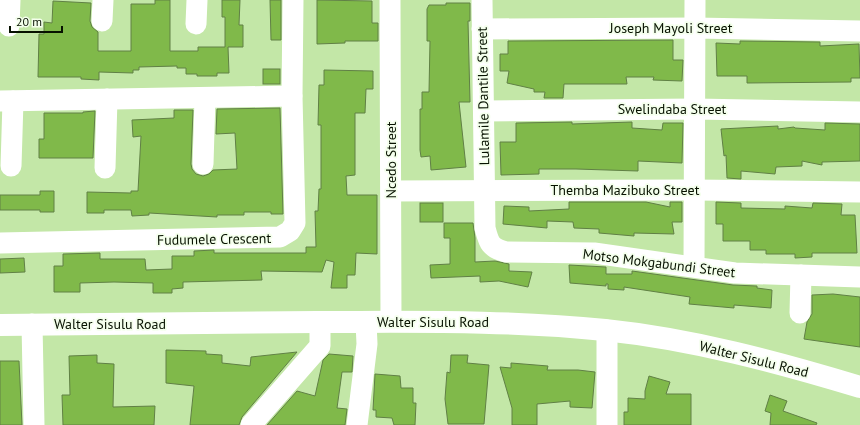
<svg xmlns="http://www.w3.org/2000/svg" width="860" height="425" font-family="'PT Sans',sans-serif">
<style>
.building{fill:#80b94a;stroke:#608045}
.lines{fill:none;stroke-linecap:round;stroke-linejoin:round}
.street{stroke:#fff;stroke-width:21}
.secondary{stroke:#fff;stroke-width:22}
.labels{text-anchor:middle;stroke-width:3.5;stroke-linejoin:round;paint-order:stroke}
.street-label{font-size:14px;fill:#071200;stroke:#f4ffec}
</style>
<rect width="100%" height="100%" fill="#c3e7a7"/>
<!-- building -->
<g class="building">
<polygon points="155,0 170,0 170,51 198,51 198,47 225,47 225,17 222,17 222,0 240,0 239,25 243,25 243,47 228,47 229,73 217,73 217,76 197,76 197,74 186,74 186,68 177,68 177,66 139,67 139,70 133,70 133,73 99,72 99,80 81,79 81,77 38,77 39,34 44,34 44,22 52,23 53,1 91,3 90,21 92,27 98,32 98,51 131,51 131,4 155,4"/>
<polygon points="270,0 281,0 281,40 271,40"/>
<polygon points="317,0 372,1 372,23 378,23 378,41 345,41 345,43 317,44"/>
<polygon points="446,3 470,3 470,21 468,21 470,102 459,102 466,167 431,170 430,156 421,157 420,150 420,109 422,109 422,92 429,92 430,41 427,41 427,9 429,5 446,5"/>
<polygon points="673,40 673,60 683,60 682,81 653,80 654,77 626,77 627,84 564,84 563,98 544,98 545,92 534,92 534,89 507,83 509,71 500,71 500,54 508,54 508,41"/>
<polygon points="740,41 820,42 820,46 859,44 860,78 851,78 851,82 747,83 747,76 717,76 716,43 740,44"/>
<rect x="263" y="69" width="17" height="15"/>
<polygon points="324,70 373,71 373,89 366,89 365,113 355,113 355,175 346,176 347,195 377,195 377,254 356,253 355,275 347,275 347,288 331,288 334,262 326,260 322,272 261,271 262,280 183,282 183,288 172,289 172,293 153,293 153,283 114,282 80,283 80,292 54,292 54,266 63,266 63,254 100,253 100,259 145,259 146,270 172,269 172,256 194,256 194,251 214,250 214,253 306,253 306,247 316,247 315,211 318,211 319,189 321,189 321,125 318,125 319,85 324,85"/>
<polygon points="280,108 283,214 271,214 271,212 244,212 244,215 217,215 217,217 149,213 149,215 132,216 131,210 104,210 104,213 87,213 87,192 131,193 131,191 138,191 141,136 133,137 132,120 174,118 174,110 193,110 191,164 192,169 196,174 203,176 209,174 213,170 237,169 235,133 216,134 217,109"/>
<polygon points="95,111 93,158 39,158 39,139 44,139 44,113 83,113 83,112"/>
<polygon points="572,122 572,124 632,122 632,128 662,130 663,123 683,123 682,163 638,161 638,171 576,169 539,169 539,174 501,175 500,142 516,142 516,123"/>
<polygon points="825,123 860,124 860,161 822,162 822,165 802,161 802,166 776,167 775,174 741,171 741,179 727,178 726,155 724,156 721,129 778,126 778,129 794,127 795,128 825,130"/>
<polygon points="40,191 54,191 54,212 40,212 40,210 0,210 0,195 40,195"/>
<polygon points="569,202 646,202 670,207 670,202 682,202 682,222 672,222 674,234 634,233 634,236 599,233 599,229 574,228 573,222 547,221 547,228 503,224 504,206 529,207 529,211 569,209"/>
<polygon points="716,202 741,203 741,208 785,209 785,206 812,208 813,203 842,204 841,215 855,215 857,253 812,253 812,257 795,258 795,254 766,254 766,250 750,250 750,241 723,241 723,224 716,224"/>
<rect x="420" y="203" width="23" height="19"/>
<polygon points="444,223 473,223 475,238 475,262 495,261 509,264 509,271 532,272 528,287 499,281 480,282 480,276 431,278 430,265 450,264 450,238 444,238"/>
<polygon points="24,258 25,272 0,273 0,259"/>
<polygon points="569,265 606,267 606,274 632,274 632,271 733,285 757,286 757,288 772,290 771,308 734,305 734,308 689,304 690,297 624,287 624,290 608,289 608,284 606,284 606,286 570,283"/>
<polygon points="833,294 860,297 860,347 804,339 807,322 812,314 812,295"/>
<polygon points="166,350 206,351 206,354 222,355 222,363 250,366 251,357 297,352 242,417 239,425 190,425 194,386 166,383"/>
<polygon points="329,354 353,356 352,372 342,372 337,408 347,409 345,425 267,425 297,391 315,396 323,360"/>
<polygon points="97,355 97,363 114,364 113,407 155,406 154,425 63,425 62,395 70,395 69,356"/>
<polygon points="451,355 468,355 467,363 489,365 484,424 448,424 445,399 447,372 450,373"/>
<polygon points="0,361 19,361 22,425 0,425"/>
<polygon points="511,363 548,366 547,370 578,370 595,372 592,408 570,407 570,401 537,404 537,425 512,425 512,408 500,367 511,368"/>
<polygon points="375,374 400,376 401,388 413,388 413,403 416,403 415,425 394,425 392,418 376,417 376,410 373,410"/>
<polygon points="649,376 670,382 666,394 691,394 691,425 624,425 624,412 628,412 628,398 645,399 645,391"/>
<polygon points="770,395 787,401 783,411 817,423 816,425 770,425 771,413 765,411"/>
</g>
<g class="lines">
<!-- street -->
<g class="street">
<polyline points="390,0 391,321"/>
<path d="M482,0l3,228c4,15 5,20 21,24l88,1 141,20 125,4"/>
<polyline points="102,21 103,0"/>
<polyline points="196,24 197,0"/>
<polyline points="9,26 10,0"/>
<polyline points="482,29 695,28 860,31"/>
<polyline points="0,101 292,96"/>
<polyline points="484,111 695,109 860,112"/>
<polyline points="203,164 205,98"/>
<polyline points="11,166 13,101"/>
<polyline points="105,168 107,99"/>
<polyline points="391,191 694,190 860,192"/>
<polyline points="0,243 280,237 290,231 295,223 292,96 293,0"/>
<polyline points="694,266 695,0"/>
<polyline points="800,313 801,275"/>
<polyline points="32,324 34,425"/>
<polyline points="607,330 607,425"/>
<polyline points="251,425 320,346 320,322"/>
<polyline points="357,425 367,344 366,322"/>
</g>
<!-- secondary -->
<path class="secondary" d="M0,325c106,-1 212,-2 318,-3 96,0 192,-2 287,8 87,9 172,32 255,57"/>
</g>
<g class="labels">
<!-- street labels -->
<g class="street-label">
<text x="671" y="33">Joseph Mayoli Street</text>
<text transform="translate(483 96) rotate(-91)" y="5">Lulamile Dantile Street</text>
<text x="672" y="114">Swelindaba Street</text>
<text transform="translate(391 160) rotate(-90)" y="5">Ncedo Street</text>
<text x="625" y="195">Themba Mazibuko Street</text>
<text transform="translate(214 239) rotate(-1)" y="5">Fudumele Crescent</text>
<text transform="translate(659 263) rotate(7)" y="5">Motso Mokgabundi Street</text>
<text x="433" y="327">Walter Sisulu Road</text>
<text x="110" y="329">Walter Sisulu Road</text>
<text transform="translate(754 359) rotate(14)" y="5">Walter Sisulu Road</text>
</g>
</g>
<!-- scale -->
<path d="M10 26v6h52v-6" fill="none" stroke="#071200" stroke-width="2"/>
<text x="16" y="26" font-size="12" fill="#071200" stroke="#f4ffec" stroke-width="3" paint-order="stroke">20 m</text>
</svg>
